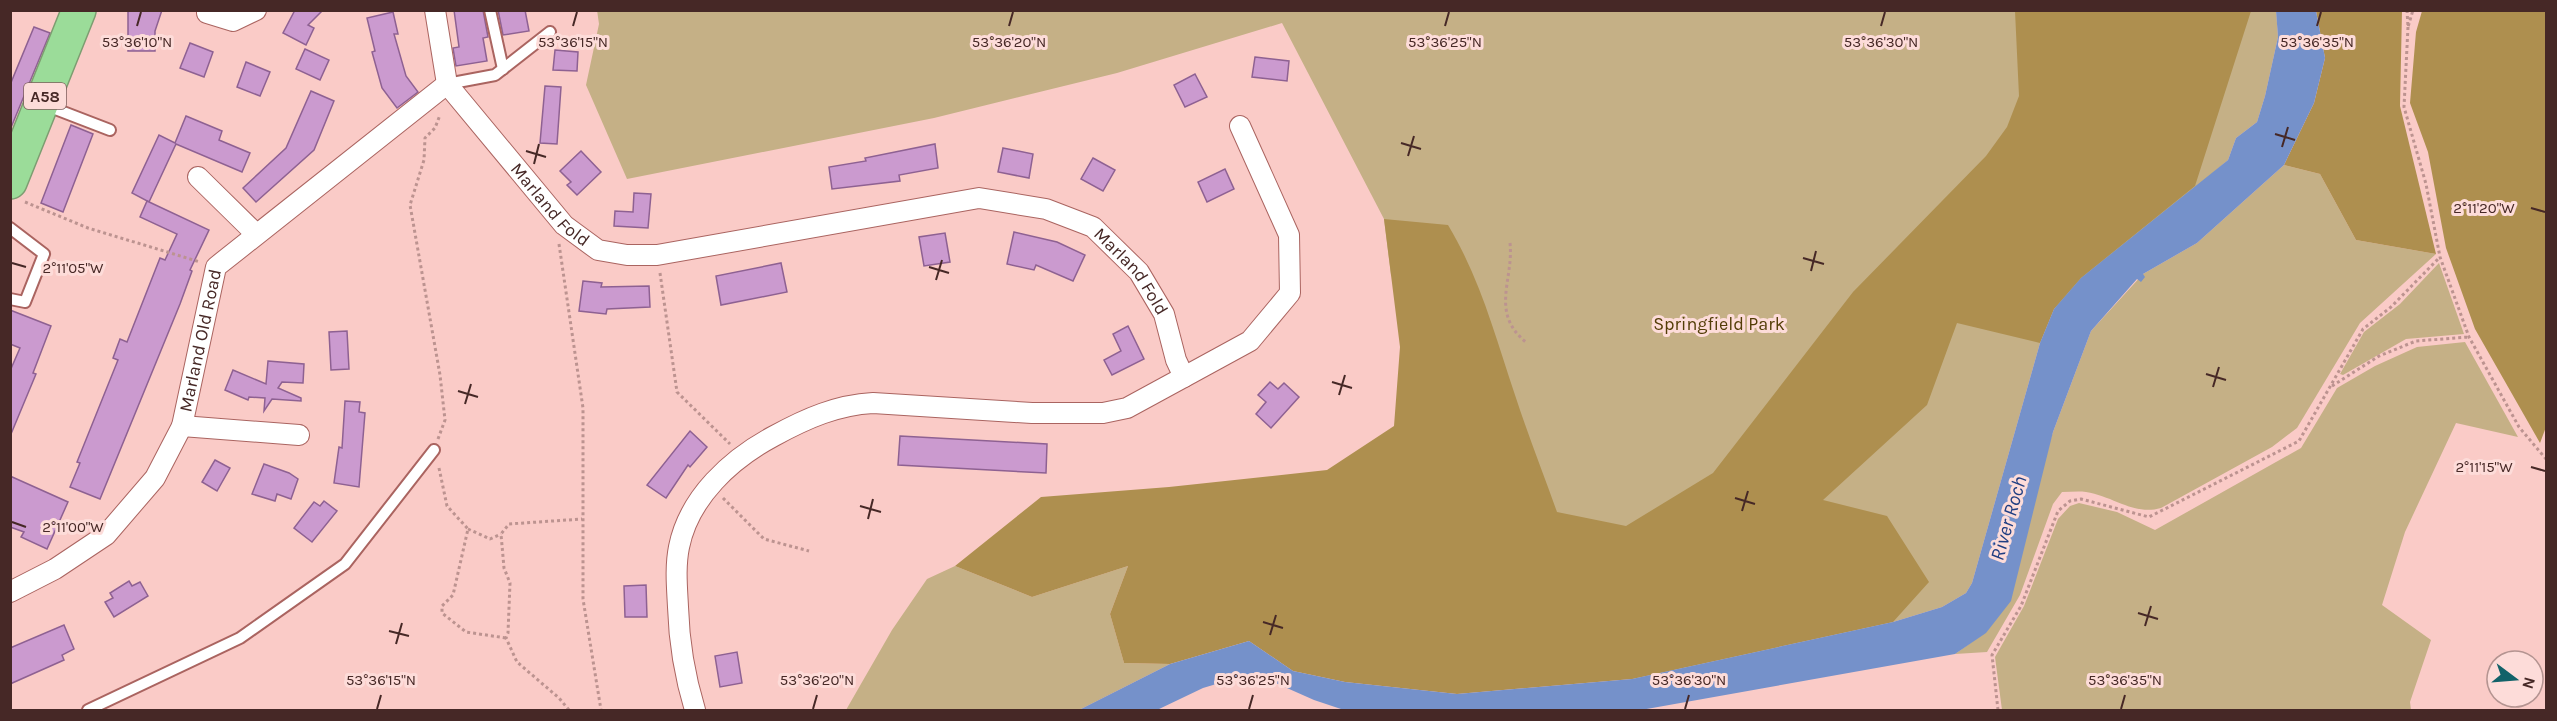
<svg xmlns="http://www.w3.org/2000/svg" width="2557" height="721" font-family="Karla,sans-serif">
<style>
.green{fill:#c5b086}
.forest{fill:#ae8f4f}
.water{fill:#7591ca}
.building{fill:#cb9acf;stroke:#8e6192;stroke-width:1.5}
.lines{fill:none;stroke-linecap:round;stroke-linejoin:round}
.lane-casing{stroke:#aa6460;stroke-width:14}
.street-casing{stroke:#aa6460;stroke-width:22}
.highway-casing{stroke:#7d9d71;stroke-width:36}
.path{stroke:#bc9390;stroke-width:3;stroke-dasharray:3 3;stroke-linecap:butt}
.lane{stroke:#fff;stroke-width:10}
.street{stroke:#fff;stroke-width:20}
.highway{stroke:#9bdc99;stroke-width:33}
.ticks{fill:none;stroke:#462826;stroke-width:2}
.labels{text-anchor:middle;stroke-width:6;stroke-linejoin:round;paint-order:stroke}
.shield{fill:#fddcd9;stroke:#7d5e5c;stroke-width:1.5}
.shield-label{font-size:16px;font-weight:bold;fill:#462826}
.street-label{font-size:18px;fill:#462826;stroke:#fddcd9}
.park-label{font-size:18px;fill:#533d07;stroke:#fddcd9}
.water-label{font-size:20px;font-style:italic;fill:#203e82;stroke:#fddcd9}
.ticks-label{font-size:15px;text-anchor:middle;fill:#462826;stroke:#fddcd9;stroke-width:6;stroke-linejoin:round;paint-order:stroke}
</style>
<rect width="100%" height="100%" fill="#facbc7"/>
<!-- green -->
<g class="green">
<polygon points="597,10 2276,10 2278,37 2265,96 2257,122 2236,138 2228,160 2054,309 2040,343 1972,583 1966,593 1942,607 1893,622 1632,679 1391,275 1384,219 1282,23 1117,73 934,118 627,179 586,85 599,24"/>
<path d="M2284,165l36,9 36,66 80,14 -76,69 -63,105 -25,19 -111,61c-27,8 -48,-12 -75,-16 -7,-1 -16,0 -24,0l-9,12 -33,91 -33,57 -32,2 31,-22 67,-200 38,-101 52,-57 54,-31z"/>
<polygon points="2439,263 2464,334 2406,339 2343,375 2340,374 2364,332 2400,304"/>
<polygon points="2465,342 2518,437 2456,423 2405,532 2382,605 2431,640 2410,702 2411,710 2002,710 1995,657 2024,606 2058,519 2070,506 2079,503 2117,512 2155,530 2301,448 2337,388 2375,366 2417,347"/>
<polygon points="955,566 1032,597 1128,566 1110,614 1124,663 1170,664 1079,710 846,710 892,630 927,579"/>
</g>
<!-- forest -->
<g class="forest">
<path d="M2015,11h236l-56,175 -114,92 -27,31 -14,34 -83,-20 -30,82 -104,95 64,16 42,66 -36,40 -261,57 -175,15 -112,-12 -52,-11 -44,-30 -79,23 -46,-1 -14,-49 18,-48 -96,31 -77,-31 86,-69 128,-10 158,-17 67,-44 6,-79 -16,-128 64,6c33,55 47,111 67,170 13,40 28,78 42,117l69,14 87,-53 140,-181 133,-136 21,-29 12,-31z"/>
<polygon points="2316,11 2402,11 2400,106 2436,254 2356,240 2320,174 2284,165 2314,103 2325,58"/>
<polygon points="2422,11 2546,11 2546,427 2540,443 2475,329 2446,248 2428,152 2410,103 2416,32"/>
</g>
<!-- water -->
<polygon class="water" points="2276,11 2316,11 2325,58 2314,103 2284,165 2197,243 2143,274 2145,277 2141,282 2137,279 2091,331 2053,432 2011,601 1986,633 1955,654 1641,710 1344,710 1314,700 1253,673 1203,688 1157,710 1079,710 1170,664 1249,641 1293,671 1345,682 1457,694 1632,679 1893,622 1942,607 1966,593 1972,583 2040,343 2054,309 2081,278 2228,160 2236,138 2257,122 2265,96 2278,37"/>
<!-- building -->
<g class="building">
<polygon points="128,10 162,10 155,31 155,51 128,51"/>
<polygon points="295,10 323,10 308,25 314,28 306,45 283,33"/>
<polygon points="454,10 483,10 488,37 483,38 487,61 456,66 453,48 459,47"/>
<polygon points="498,10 525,10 529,31 503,35"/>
<polygon points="393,12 398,34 394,34 406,76 418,92 397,108 382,88 372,52 375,51 367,18"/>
<polygon points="34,27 50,33 10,130 10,85"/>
<polygon points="190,43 213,52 204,77 180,68"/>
<polygon points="305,49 329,60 320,80 296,69"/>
<polygon points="555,50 578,52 577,71 553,70"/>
<polygon points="1255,57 1289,61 1287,81 1252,77"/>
<polygon points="246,62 270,72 260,96 237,87"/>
<polygon points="1195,74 1207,97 1185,107 1174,85"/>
<polygon points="545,86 561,87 557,144 540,143"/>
<polygon points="311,91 334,101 314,150 256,202 243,188 286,148"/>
<polygon points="186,116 222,131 219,140 250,153 242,172 176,144 149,202 132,193 159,135 175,143"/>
<polygon points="71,125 93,134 63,212 41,203"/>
<polygon points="935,144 938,168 899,175 900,181 832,189 829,167 866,161 865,158"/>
<polygon points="1003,148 1033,154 1029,178 998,172"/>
<polygon points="581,151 601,172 577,195 567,185 571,182 560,171"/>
<polygon points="1093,158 1115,170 1103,191 1081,179"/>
<polygon points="1225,169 1234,189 1207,202 1198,182"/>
<polygon points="634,193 651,194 648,228 614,226 615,211 633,212"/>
<polygon points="147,201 209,230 190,270 192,271 180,304 100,499 70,487 80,463 77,462 118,360 113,358 120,339 127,342 160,258 165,260 177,234 140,217"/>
<polygon points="1014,232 1057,242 1085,255 1073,281 1036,265 1034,270 1007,264"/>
<polygon points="945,233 950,262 924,266 919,237"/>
<polygon points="781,263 787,292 721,305 716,276"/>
<polygon points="583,281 602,283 601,287 649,286 650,307 607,309 606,314 579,311"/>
<polygon points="10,310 51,326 33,373 36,374 11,434 10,371 20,348 10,344"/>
<polygon points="1128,326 1144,359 1112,375 1104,360 1121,351 1113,334"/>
<polygon points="347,331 349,369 331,370 329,332"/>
<polygon points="268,361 304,364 303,383 282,382 278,388 301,398 301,401 272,399 264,411 265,398 249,397 248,400 225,390 233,370 266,384"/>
<polygon points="1270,382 1278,389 1284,383 1299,397 1271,428 1256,414 1266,402 1258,395"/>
<polygon points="345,401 360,402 359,412 365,413 359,487 334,483 339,447 342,448"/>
<polygon points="690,431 707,447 690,467 688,465 666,498 647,485"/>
<polygon points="900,436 1047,444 1046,473 898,465"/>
<polygon points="215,460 230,468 217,491 202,482"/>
<polygon points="264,464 289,473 298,479 291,499 277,494 275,501 252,494"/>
<polygon points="10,476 68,502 47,549 21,537 24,532 10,527"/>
<polygon points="324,501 337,511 312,542 294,528 314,502 320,506"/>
<polygon points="129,581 132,586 140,582 148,596 114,617 105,602 113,598 110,593"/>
<polygon points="646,585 647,617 625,617 624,586"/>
<polygon points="64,625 74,649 62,655 64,660 10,684 10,648"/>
<polygon points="737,652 742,683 720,687 715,656"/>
</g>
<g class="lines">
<defs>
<g id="lane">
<polyline points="490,10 503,69"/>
<polyline points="447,84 495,75 550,32"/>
<polyline points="45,105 110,130"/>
<polyline points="10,228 44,254 25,302 10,299"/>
<polyline points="88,710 240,638 345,564 434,450"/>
</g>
<g id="street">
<path id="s1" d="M435,10l12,74 117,141 34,25 29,5h30l322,-57 67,11 47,18 46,45 25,42 12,46 8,17 -57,31 -24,5h-71l-159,-10c-36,2 -66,15 -99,33 -43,23 -85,61 -95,111 -4,20 -2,40 -1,60 1,34 7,70 17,103"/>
<polyline points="207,13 233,21 256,10"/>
<polyline points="198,177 256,234"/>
<polyline points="1184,377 1250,341 1290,293 1289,235 1240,126"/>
<polyline points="182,426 299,435"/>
<path id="s2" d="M10,592l45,-23 51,-34 49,-57 27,-52 34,-159 231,-183"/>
</g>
<polyline id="highway" points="10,182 79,10"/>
</defs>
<!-- lane casing -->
<use href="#lane" class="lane-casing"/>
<!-- street casing -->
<use href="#street" class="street-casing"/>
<!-- highway casing -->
<use href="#highway" class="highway-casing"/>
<!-- path -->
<g class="path">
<polyline points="2407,10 2408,27 2413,10"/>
<polyline points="2408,27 2404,107 2426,184 2440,257 2469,337 2519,427 2546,459"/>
<polyline points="25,202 88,228 200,262"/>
<path d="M1510,243c4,37 -21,70 17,100"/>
<polyline points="559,244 583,408 583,599 601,710"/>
<polyline points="660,273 677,392 730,444"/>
<polyline points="2332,386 2379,356 2416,341 2469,337"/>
<polyline points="438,439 445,420 440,375 410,205 424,160 425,138 435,128 440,115"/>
<polyline points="439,468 447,506 468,529 453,595 442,606 442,613 466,632 506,638"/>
<polyline points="723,498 764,539 809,551"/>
<polyline points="468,529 490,539 501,534"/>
<polyline points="569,710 559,698 517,662 506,638 508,633 510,583 504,568 501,534 509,524 582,519"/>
<polyline points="1998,710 1992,655 2021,606 2058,511 2070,501 2081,499 2149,517 2299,441 2363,329 2391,307 2440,257"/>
</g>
<!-- lane -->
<use href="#lane" class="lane"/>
<!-- street -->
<use href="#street" class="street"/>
<!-- highway -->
<use href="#highway" class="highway"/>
</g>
<!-- ticks -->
<path class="ticks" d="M137,26l4,-14M573,26l4,-14M1009,26l4,-14M1445,26l4,-14M1881,26l4,-14M2317,26l4,-14M2275,134l20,6M1401,143l20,6M2282,147l6,-20M526,151l20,6M1408,156l6,-20M534,164l5,-20M2531,208l14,4M1803,258l21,6M12,263l14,4M929,267l20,6M1811,271l5,-20M936,280l6,-20M2206,374l20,6M1332,382l20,6M2213,387l6,-20M458,391l20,6M1339,395l6,-20M465,404l6,-20M2531,467l14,4M1735,498l20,6M860,506l21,6M1742,511l6,-20M868,519l5,-20M12,522l14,5M2138,613l20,6M1263,622l20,6M2145,626l6,-20M389,631l20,5M1270,635l6,-20M396,644l6,-21M377,709l4,-14M813,709l4,-14M1249,709l4,-14M1685,709l4,-14M2121,709l4,-14"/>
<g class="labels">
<!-- shield labels -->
<rect class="shield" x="24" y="83" width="42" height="26" rx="4.5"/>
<g class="shield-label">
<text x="45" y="102">A58</text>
</g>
<!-- street labels -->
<g class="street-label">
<text dy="6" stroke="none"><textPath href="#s1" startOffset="234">Marland Fold</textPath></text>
<text dy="6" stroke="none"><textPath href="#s1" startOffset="864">Marland Fold</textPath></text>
<text dy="6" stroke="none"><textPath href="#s2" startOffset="333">Marland Old Road</textPath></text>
</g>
<!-- park labels -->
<g class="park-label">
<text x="1719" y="330">Springfield Park</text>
</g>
<!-- water labels -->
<g class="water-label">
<text transform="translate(2008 518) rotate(-74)" y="7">River Roch</text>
</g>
</g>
<g class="ticks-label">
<text x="137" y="47">53°36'10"N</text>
<text x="573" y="47">53°36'15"N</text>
<text x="1009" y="47">53°36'20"N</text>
<text x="1445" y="47">53°36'25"N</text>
<text x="1881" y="47">53°36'30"N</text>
<text x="2317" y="47">53°36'35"N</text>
<text x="2484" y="213">2°11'20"W</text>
<text x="73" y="273">2°11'05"W</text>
<text x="2484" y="472">2°11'15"W</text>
<text x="73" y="532">2°11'00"W</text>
<text x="381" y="685">53°36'15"N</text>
<text x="817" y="685">53°36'20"N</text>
<text x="1253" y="685">53°36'25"N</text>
<text x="1689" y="685">53°36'30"N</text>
<text x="2125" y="685">53°36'35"N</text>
</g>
<!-- border -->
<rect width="2557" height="721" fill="none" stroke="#462826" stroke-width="24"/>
<!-- north arrow -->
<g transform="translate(2515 679) rotate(106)"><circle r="28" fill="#fddcd9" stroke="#b49491" stroke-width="1.5"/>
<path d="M0-4.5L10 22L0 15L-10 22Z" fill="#126269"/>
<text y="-9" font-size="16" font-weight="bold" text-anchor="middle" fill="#462826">N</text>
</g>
</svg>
